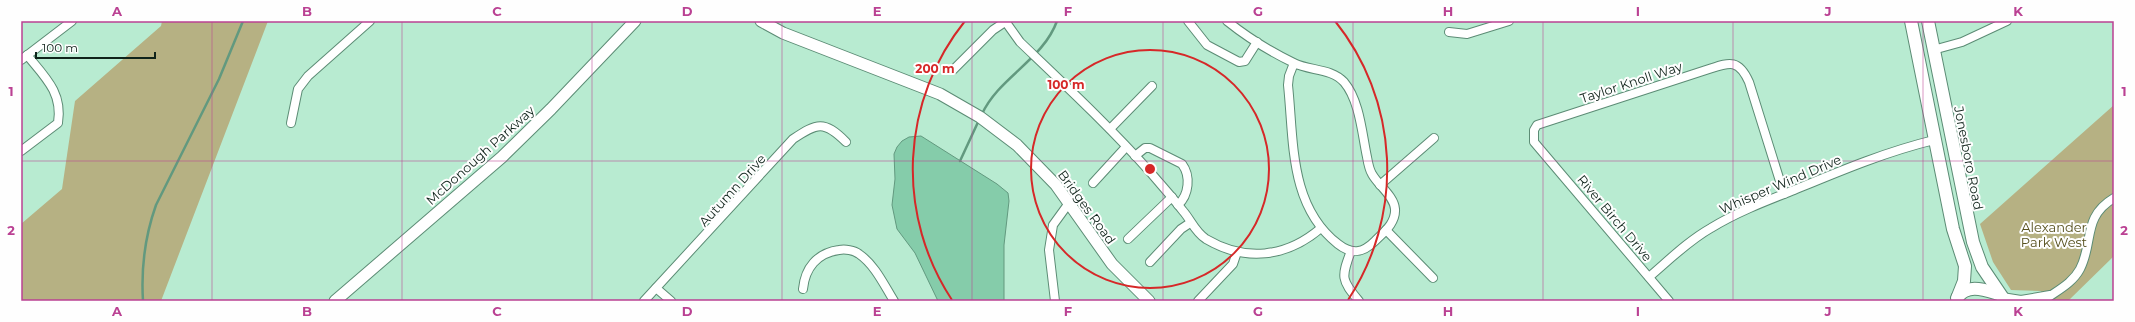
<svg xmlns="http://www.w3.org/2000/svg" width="2135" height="322" font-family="Montserrat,sans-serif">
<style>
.green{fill:#b6b183}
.water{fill:#85ccaa;stroke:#62997f}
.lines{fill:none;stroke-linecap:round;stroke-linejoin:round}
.stream{stroke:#62997f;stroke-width:2.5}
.street-casing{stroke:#5c8c75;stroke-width:10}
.secondary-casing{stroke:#5c8c75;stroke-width:13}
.primary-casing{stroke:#5c8c75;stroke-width:14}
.street{stroke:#fff;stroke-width:8}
.secondary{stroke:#fff;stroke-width:11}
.primary{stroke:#fff;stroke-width:12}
.grid{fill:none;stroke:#ba4193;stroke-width:1;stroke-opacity:0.55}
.ring{fill:none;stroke:#d62828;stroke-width:2}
.labels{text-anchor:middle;stroke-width:4;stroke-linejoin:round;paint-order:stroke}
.street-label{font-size:13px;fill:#0f231a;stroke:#fefefe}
.park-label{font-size:13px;fill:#554f1c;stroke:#fefefe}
.centre{fill:#d62828;stroke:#fefefe;stroke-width:2}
.ring-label{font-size:12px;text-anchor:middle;font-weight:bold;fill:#d62828;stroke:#fefefe;stroke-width:4;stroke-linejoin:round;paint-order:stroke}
.neatline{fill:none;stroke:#ba4193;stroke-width:1.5}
.grid-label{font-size:13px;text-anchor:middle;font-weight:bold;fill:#ba4193}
</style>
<rect width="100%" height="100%" fill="#b8ebd1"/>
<!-- green -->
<g class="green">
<polygon points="162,21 268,21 161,301 21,301 21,224 62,189 75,101 161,26"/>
<polygon points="2114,105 2114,256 2068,301 2046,301 2041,291 2011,290 1993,262 1980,224"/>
</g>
<!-- water -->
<polygon class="water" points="921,136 997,184 1008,193 1009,201 1004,245 1004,301 938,301 915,253 897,229 892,205 895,179 894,154 897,147 902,141 909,137"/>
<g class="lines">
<!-- stream -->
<g class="stream">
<path d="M982,114c17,-37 61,-54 75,-93"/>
<polyline points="960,161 979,120"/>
<path d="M143,301c-2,-32 2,-65 13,-96l63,-126 24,-58"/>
</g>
<defs>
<g id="street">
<path d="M1005,21l15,21c45,43 90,85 131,131 11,13 22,25 32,38 8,9 12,21 23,28 39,23 80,19 115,-11"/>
<polyline points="1188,21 1207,45 1239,62 1245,61 1257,42"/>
<path d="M1227,21c20,16 44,31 67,42 16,8 37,5 50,19 16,19 18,52 23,75 1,6 2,12 5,17 6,11 22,22 23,35 1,14 -11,23 -20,32 -12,12 -23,14 -37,3 -49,-38 -44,-103 -50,-159l1,-9 5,-13"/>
<polyline points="1449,32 1467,34 1509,21"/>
<polyline points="1933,50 1962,42 2007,21"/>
<polyline points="21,60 72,21"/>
<polyline points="953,70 993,30 1005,22"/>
<polyline points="291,123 298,89 308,76 370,21"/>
<polyline points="1110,129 1152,86"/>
<path d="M21,151l37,-28c5,-30 -13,-46 -31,-68"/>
<path d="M1135,156l10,-8h5l32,16c9,12 7,31 -4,41"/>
<polyline points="1093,183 1126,147"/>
<polyline points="1380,185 1434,138"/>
<polyline points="1386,230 1433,278"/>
<polyline points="1128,239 1172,197"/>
<path d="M1351,251c-10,26 -10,29 8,50"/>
<polyline points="1150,262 1181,229 1190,223"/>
<path d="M1649,277c20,-17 39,-36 62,-49 26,-16 55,-27 83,-38 46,-19 91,-38 140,-50"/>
<polyline points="656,288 671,301"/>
<path d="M803,289c2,-21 14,-36 36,-39 6,-1 15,0 20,4 16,11 25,31 35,47"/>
<polyline points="2002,297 2021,300 2050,295"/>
<path d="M644,301l149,-162c24,-16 31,-19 53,3"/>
<polyline points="1055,301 1049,250 1053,225 1069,203"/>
<polyline points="1198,301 1233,264 1237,252"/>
<path d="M1669,301l-135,-159v-12l3,-5 169,-55c22,-7 32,-13 43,12l35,112"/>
<path d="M2043,301c13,-10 29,-17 37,-32 14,-27 2,-52 34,-71"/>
</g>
<g id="secondary">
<polyline points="761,21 783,33 940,94 980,117 1017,145 1056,185 1112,264 1149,301"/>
<polyline points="335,301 502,157 551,109 635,21"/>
</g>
<g id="primary">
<polyline points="1911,21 1953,229 1965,266 1964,281 1958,296"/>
<polyline points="1928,21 1973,242 1982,267 2005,301"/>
<path d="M1957,298c10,-15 28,-8 42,-4"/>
</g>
</defs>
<!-- street casing -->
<use href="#street" class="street-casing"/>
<!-- secondary casing -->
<use href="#secondary" class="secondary-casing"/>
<!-- primary casing -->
<use href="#primary" class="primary-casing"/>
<!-- street -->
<use href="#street" class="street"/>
<!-- secondary -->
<use href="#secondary" class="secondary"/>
<!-- primary -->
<use href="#primary" class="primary"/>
</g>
<!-- grid -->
<path class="grid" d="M212,21v280M402,21v280M592,21v280M782,21v280M972,21v280M1163,21v280M1353,21v280M1543,21v280M1733,21v280M1923,21v280M21,161h2093"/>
<!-- distance rings -->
<g class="ring">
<circle cx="1150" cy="169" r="119"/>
<path d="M952 300A237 237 0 0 1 965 21M1335 21A237 237 0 0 1 1348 300"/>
</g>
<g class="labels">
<!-- street labels -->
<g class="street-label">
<text transform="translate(1631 82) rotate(-18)" y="5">Taylor Knoll Way</text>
<text transform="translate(480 155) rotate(-42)" y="5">McDonough Parkway</text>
<text transform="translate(1969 158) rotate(79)" y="5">Jonesboro Road</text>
<text transform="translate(1780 184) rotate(-23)" y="5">Whisper Wind Drive</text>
<text transform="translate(732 190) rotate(-48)" y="5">Autumn Drive</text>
<text transform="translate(1087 207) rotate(54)" y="5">Bridges Road</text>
<text transform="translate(1615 218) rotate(50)" y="5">River Birch Drive</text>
</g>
<!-- park labels -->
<g class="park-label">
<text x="2054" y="232">Alexander<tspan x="2054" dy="15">Park West</tspan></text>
</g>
</g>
<circle cx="1150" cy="169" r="6" class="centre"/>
<g class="ring-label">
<text x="935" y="73">200 m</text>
<text x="1066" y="89">100 m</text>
</g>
<!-- border -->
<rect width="2135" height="322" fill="none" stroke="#fefefe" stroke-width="44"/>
<!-- scale -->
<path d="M36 52v6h119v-6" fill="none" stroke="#0f231a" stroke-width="2"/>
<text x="42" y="52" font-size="12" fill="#0f231a" stroke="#fefefe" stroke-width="3" paint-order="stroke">100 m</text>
<rect x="22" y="22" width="2091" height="278" class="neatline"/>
<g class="grid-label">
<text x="117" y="16">A</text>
<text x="307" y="16">B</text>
<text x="497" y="16">C</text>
<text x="687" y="16">D</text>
<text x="877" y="16">E</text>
<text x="1068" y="16">F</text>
<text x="1258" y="16">G</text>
<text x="1448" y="16">H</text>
<text x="1638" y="16">I</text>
<text x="1828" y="16">J</text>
<text x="2018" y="16">K</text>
<text x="11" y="96">1</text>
<text x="2124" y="96">1</text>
<text x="11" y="235">2</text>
<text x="2124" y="235">2</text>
<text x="117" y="316">A</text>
<text x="307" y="316">B</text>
<text x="497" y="316">C</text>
<text x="687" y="316">D</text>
<text x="877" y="316">E</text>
<text x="1068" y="316">F</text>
<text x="1258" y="316">G</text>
<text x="1448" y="316">H</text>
<text x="1638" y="316">I</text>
<text x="1828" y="316">J</text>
<text x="2018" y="316">K</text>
</g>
</svg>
